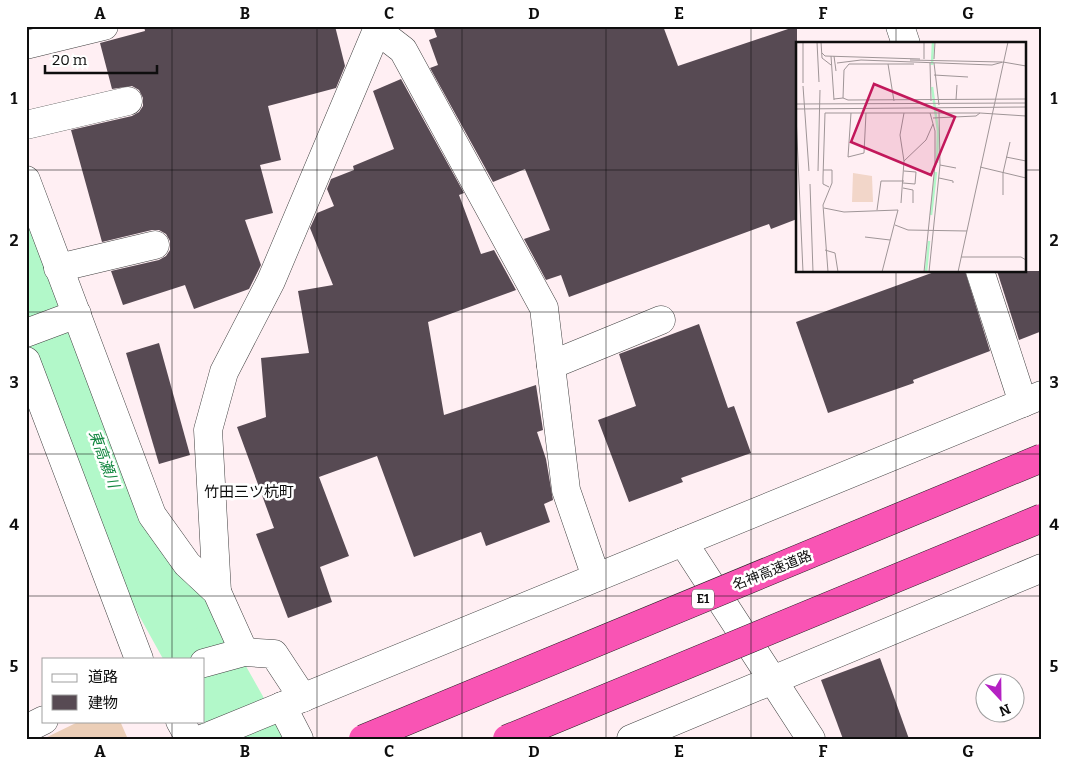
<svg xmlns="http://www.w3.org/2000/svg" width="1068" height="765" font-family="Bitter,'Noto Sans JP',serif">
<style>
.green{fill:#ebceb7}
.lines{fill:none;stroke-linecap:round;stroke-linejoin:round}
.river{stroke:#b2f8c9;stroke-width:68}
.building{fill:#574a53}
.minor-casing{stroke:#414141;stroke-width:29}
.minor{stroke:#fff;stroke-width:28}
.highway-bridge-casing{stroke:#1f1f1f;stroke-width:29;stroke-linecap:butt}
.highway-bridge{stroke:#f954b4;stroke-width:28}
.grid{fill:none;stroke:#0e0e0e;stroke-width:1;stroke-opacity:0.55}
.labels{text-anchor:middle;stroke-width:5;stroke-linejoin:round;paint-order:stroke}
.shield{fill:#fff;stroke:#565656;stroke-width:1}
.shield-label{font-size:12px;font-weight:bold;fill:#0e0e0e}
.street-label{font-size:14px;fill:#0e0e0e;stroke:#fff}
.water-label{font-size:15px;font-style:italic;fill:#138740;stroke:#fff}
.neighbourhood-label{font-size:15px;fill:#0e0e0e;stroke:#fff}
.inset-river{fill:none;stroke:#b2f8c9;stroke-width:2.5}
.inset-road{fill:none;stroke:#9f9597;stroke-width:1}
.view{fill:#c2185b;fill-opacity:0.15;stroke:#c2185b;stroke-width:2.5}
.inset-edge{fill:none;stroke:#0e0e0e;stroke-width:2.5}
.neatline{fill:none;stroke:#0e0e0e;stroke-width:2}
.grid-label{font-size:16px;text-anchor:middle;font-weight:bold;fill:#0e0e0e}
</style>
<rect width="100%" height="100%" fill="#ffeff3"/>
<!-- green -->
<polygon class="green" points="80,721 120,721 127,737 43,739"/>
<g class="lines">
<!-- river -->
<g class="river">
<polyline points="26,249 130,529 202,659"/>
<polyline points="204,661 248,739"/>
</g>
</g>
<!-- building -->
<g class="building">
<polygon points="144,26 335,26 345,66 336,88 268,106 281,160 260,165 273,213 245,220 261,265 249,289 194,309 185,285 123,305 111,271 159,260 166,256 170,250 170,241 166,234 159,230 152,230 102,242 71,130 132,116 139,112 143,106 143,98 139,90 132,86 112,89 100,43 145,31"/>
<polygon points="433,26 663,26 678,66 797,26 797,219 771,229 769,224 569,297 561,275 546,280 524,239 550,230 525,169 493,182 430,68 438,65 429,40 437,37"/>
<polygon points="401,79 464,193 459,195 481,254 494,250 516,290 428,322 444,415 536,385 543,430 537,432 546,459 553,500 544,504 550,522 486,546 481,532 414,557 377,456 319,477 349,556 320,567 332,602 288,618 256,534 274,528 237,427 266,417 261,358 309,353 298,291 333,285 310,228 317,213 334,206 327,189 331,179 354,170 353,166 394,149 373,91"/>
<polygon points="937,271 965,271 990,351 913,380 914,383 828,413 796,322"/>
<polygon points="997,271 1042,271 1042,331 1019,340"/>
<polygon points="699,324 728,408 734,406 751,453 681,478 683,482 629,502 598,420 636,406 619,354"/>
<polygon points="159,343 190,455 159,464 126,353"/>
<polygon points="880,658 909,739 843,739 821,680"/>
</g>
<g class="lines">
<defs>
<g id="minor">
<polyline points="900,26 906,44"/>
<polyline points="377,30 403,50 544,308 566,490 596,577"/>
<polyline points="26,45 104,26"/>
<polyline points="26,125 128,101"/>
<polyline points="26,180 152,515 187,564 217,592 244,652"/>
<polyline points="58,268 155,245"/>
<polyline points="980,271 1023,403"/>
<polyline points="26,333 77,314"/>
<polyline points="26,361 139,659"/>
<polyline points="551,365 661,320"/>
<polyline points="683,542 811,739"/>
<polyline points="217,592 208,430 224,372 271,281 377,30 376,26"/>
<polyline points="204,663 244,652 274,654 303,698"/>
<polyline points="282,706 299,739"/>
<polyline points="180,721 190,739"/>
<polyline points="26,729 44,720"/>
<polyline points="202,739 1042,395"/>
<polyline points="631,739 1042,568"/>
</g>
</defs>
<!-- minor casing -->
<use href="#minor" class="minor-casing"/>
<!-- minor -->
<use href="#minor" class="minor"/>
<defs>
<g id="highway-bridge">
<polyline points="363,739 1042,458"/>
<polyline points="507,739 1042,518"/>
</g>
</defs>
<!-- highway-bridge casing -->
<use href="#highway-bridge" class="highway-bridge-casing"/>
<!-- highway-bridge -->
<use href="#highway-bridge" class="highway-bridge"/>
</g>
<!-- grid -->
<path class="grid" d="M172,26v633M317,26v713M462,26v713M606,26v713M751,26v713M896,26v18M26,170h771M1024,170h18M896,271v468M26,312h1016M26,454h1016M26,596h1016M172,721v18"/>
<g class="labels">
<!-- shield labels -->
<rect class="shield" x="692" y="589.5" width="22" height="19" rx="4"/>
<g class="shield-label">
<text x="703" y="603">E1</text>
</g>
<!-- street labels -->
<g class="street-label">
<text transform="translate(772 570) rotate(-22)" y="5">名神高速道路</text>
</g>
<!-- water labels -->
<g class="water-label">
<text transform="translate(104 459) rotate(70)" y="5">東高瀬川</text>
</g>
<!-- neighbourhood labels -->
<g class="neighbourhood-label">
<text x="249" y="497">竹田三ツ杭町</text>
</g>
</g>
<!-- overview -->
<g transform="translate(796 42)">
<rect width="230" height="230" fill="#ffeff3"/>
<path d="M57,131l19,3 1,26h-21z" fill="#f2d6c9"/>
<path class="inset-river" d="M136,23l1,-23M136,45l6,44 -1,32M135,173l5,-43M130,230l3,-31"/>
<path class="inset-road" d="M21,0l2,40M25,0l1,16 9,7M128,0v17M26,11l3,3 95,3M35,14l3,44M38,14l2,15M138,17l1,-17M114,18l92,2M207,20l23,4M41,21l24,-3 131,5 11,-3M134,21l1,38M138,21l5,42M92,22l6,37M138,33l34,2M7,41v-41M7,44l6,85M47,56l5,2 178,-1M38,57l9,-1 1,-28 5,-6h65M160,58l1,-15M0,62l230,-1M0,67l230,-2M55,71l-3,44 16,-4 2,-40M0,73l7,157M137,76l43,-2 4,-3M210,115l20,4M108,119l-4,-26 4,-22M144,123l16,3M184,125l46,11M27,128h9v13l-9,22 5,67M22,129l2,-81M143,136l14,3v2M107,141l12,1 1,-12 -12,-1M14,142l3,88M33,145l-6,-3v-7l2,-64h155l46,3M107,146l10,2v13M207,153v-22l7,-31M105,161l3,-42 22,-21 7,-16M28,166l20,4 54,-2 -16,62M81,168l4,-29h23M99,183l13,5 59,1M69,195l25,3M29,208l10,3 3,19M165,215h60l5,3M128,230l11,-107v-34l-5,-18M133,230l11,-107 -1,-53M162,230l50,-230"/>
<path class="view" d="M78,42l81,33 -24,58 -80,-33z"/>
<rect width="230" height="230" class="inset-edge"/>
</g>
<!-- border -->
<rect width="1068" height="765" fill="none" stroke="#ffffff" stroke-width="55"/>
<!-- legend -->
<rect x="42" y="658" width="162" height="65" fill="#ffffff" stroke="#9f9f9f"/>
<rect x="52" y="674" width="25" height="8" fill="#ffffff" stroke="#9f9f9f"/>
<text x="88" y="682" font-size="15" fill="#0e0e0e">道路</text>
<rect x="52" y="695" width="25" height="15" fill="#574a53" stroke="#9f9f9f"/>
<text x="88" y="708" font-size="15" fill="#0e0e0e">建物</text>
<!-- north arrow -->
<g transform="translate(1000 698) rotate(158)"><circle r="24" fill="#ffffff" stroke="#9f9f9f"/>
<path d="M0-4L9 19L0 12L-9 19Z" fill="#b421c3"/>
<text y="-8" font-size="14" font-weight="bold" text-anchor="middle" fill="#0e0e0e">N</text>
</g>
<!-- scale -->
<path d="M45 65v8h112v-8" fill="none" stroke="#0e0e0e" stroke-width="2.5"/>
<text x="52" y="65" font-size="15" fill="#0e0e0e" stroke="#ffffff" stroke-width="4" paint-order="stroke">20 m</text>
<rect x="28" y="28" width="1012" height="710" class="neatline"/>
<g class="grid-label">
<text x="100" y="19">A</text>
<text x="245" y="19">B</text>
<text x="389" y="19">C</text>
<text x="534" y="19">D</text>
<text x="679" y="19">E</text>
<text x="823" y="19">F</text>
<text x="968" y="19">G</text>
<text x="14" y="104">1</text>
<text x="1054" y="104">1</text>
<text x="14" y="246">2</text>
<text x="1054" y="246">2</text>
<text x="14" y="388">3</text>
<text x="1054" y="388">3</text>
<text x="14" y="530">4</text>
<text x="1054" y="530">4</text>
<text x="14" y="672">5</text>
<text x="1054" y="672">5</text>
<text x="100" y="757">A</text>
<text x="245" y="757">B</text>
<text x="389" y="757">C</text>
<text x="534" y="757">D</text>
<text x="679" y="757">E</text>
<text x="823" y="757">F</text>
<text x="968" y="757">G</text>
</g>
</svg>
